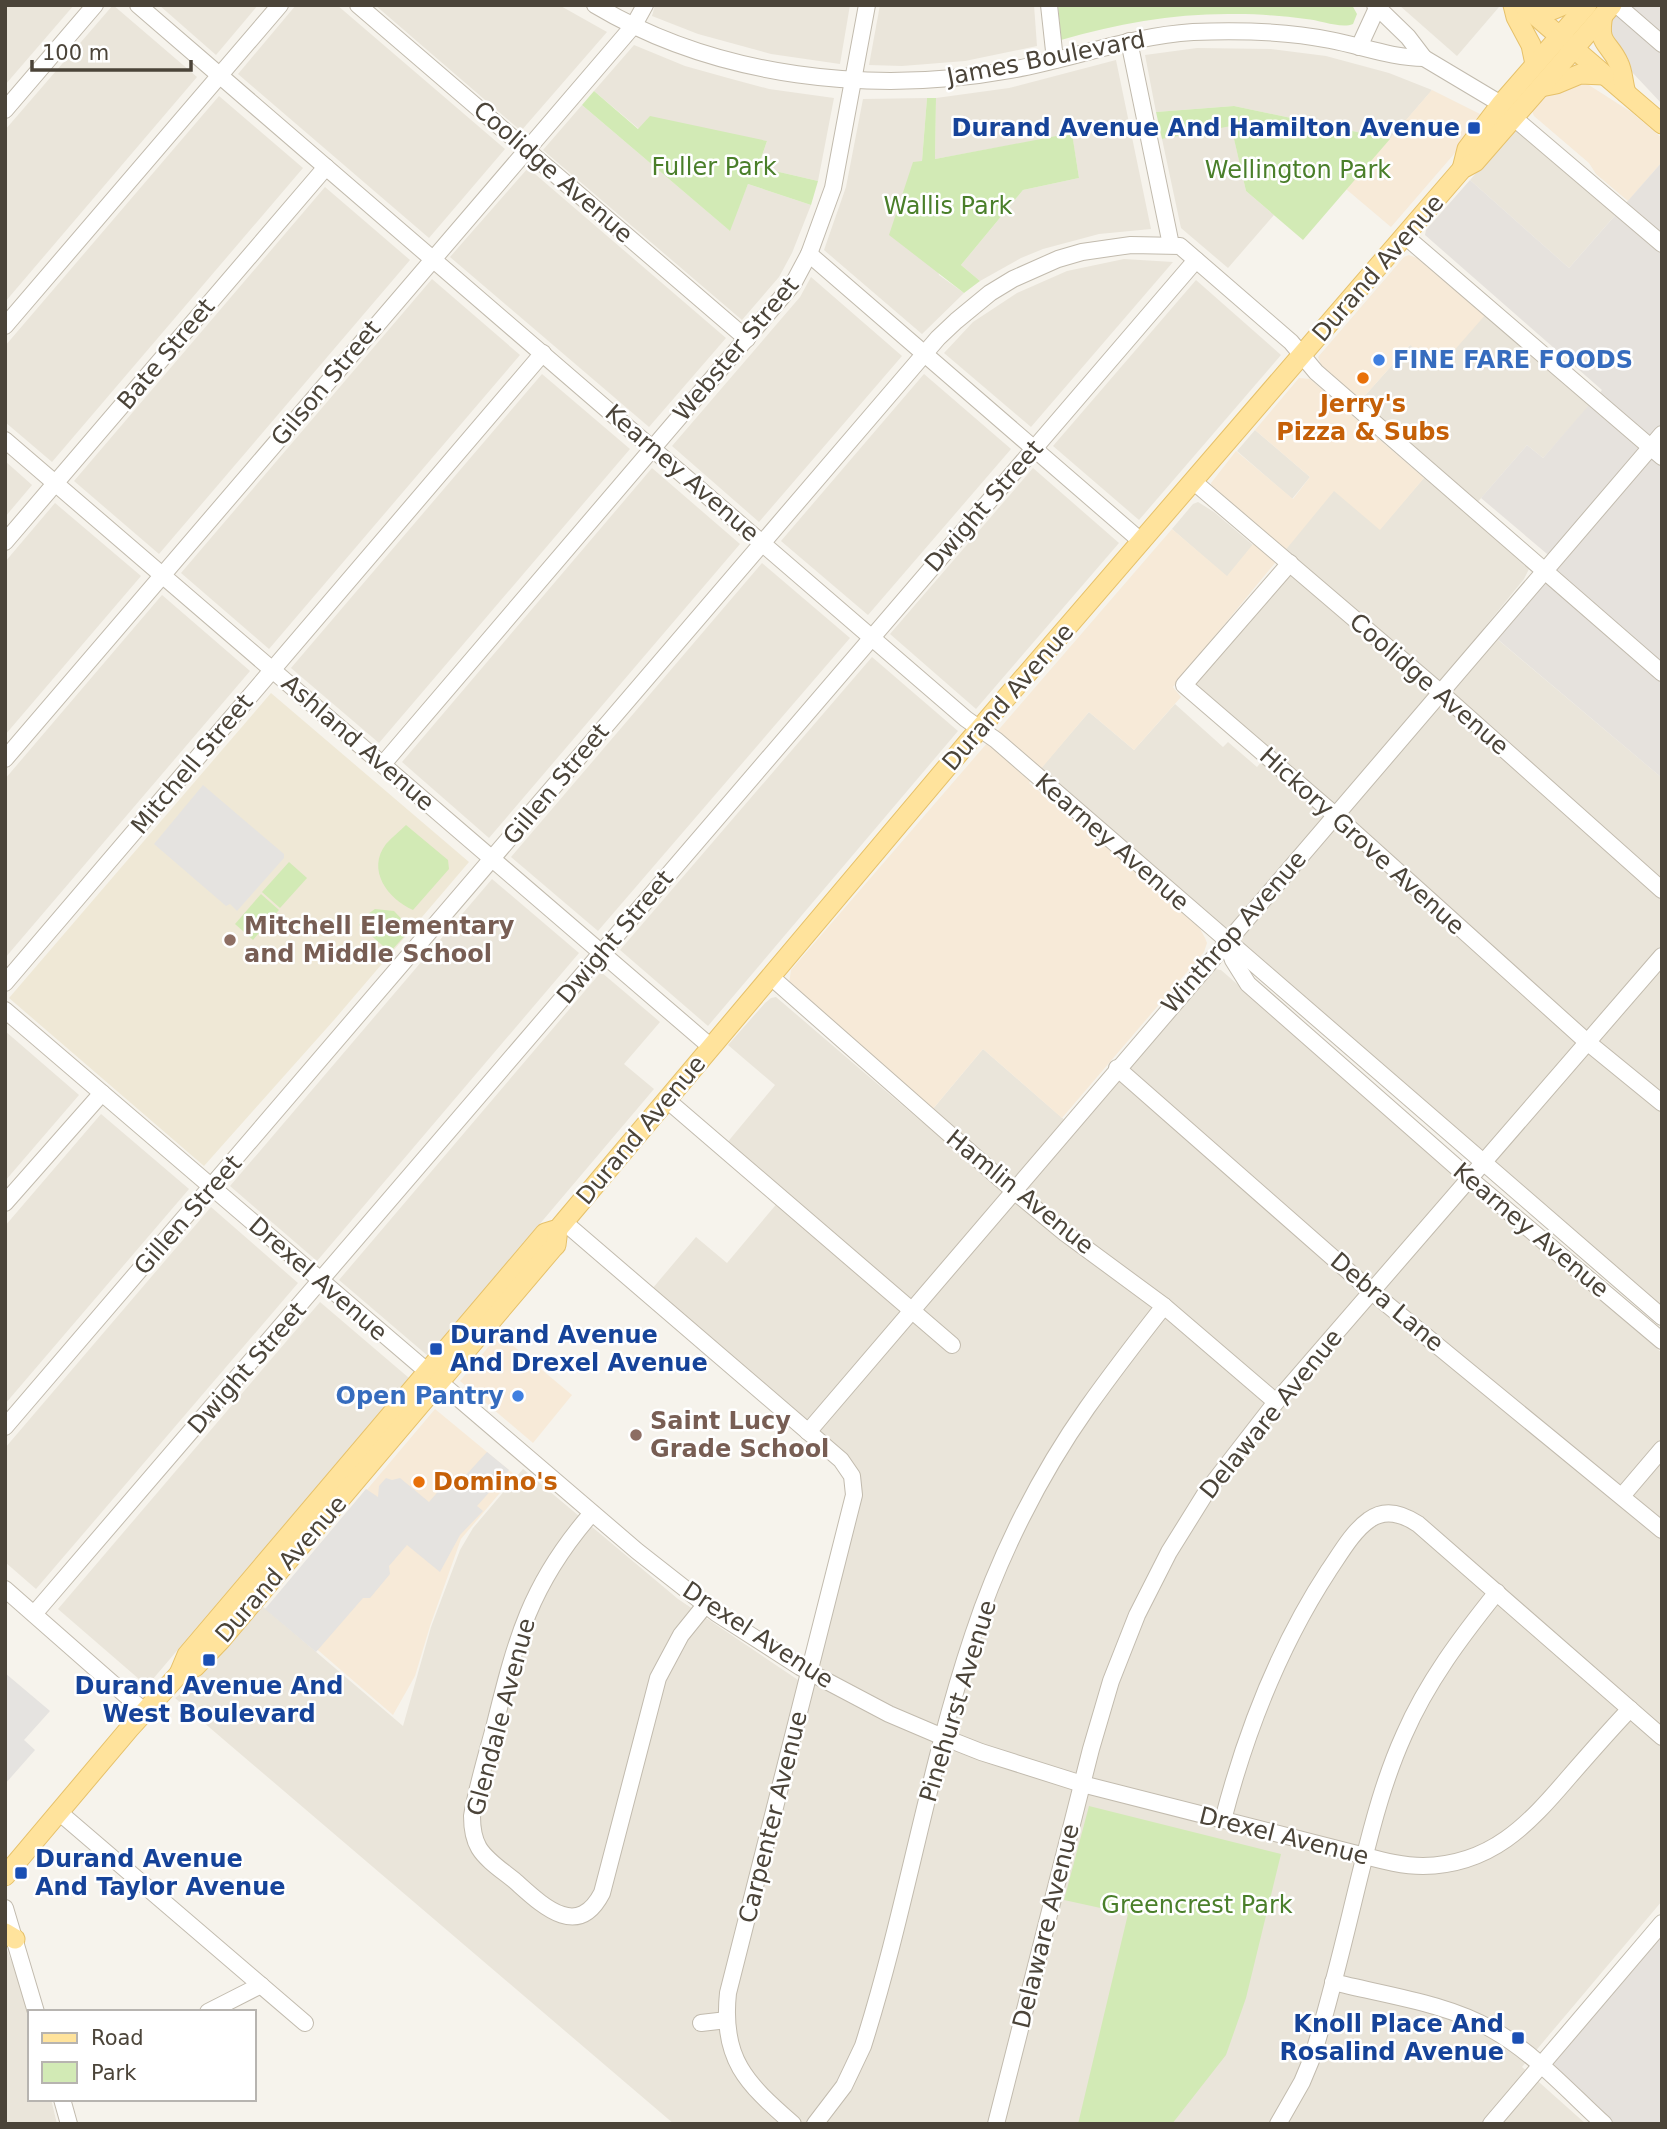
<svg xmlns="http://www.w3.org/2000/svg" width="1667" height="2129" font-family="'DejaVu Sans',sans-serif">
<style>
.residential{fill:#eae5da}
.commercial{fill:#f7ead8}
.industrial{fill:#e6e2dd}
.education{fill:#efe8d6}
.green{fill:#d2eab5}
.parking{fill:#e5e3e0}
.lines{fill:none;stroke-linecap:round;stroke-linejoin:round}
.minor-casing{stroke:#c2bbae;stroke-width:18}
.major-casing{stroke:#e6c16a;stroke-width:21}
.minor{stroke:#fff;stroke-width:16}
.major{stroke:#ffe39c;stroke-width:19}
.transit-dot{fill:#1a4fb4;stroke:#fff;stroke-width:2.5}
.shop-dot{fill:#3f7fe0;stroke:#fff;stroke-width:2.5}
.food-dot{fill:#e8710a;stroke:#fff;stroke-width:2.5}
.education-dot{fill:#8d6e63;stroke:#fff;stroke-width:2.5}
.labels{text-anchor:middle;stroke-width:5;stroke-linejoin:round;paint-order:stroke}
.street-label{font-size:24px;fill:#4b4439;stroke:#fff}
.transit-label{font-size:24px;font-weight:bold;fill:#164399;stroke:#fff;text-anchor:end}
.park-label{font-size:24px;fill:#4a7f2a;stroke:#fff}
.shop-label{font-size:24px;font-weight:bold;fill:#366cbe;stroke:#fff;text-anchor:start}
.food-label{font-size:24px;font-weight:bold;fill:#c56008;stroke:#fff}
.education-label{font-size:24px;font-weight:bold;fill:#785e54;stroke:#fff;text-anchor:start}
</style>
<rect width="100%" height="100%" fill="#f6f3ec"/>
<!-- residential -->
<g class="residential">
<polygon points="5,5 74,5 5,85"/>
<polygon points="113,5 197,77 5,302 5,130"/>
<polygon points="159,5 258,5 216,55"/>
<polygon points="296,5 337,5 505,149 429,238 238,74"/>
<polygon points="375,5 559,5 607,32 521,131"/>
<polygon points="655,5 850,5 840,64 771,54 698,34 652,16"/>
<polygon points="880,5 1034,5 1037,46 965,61 902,66 869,65"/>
<polygon points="1399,5 1496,5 1499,7 1457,56"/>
<polygon points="634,45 685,66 728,78 769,89 834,98 818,181 758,167 767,141 639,129 594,91"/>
<polygon points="1197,48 1271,49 1326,56 1389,73 1432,90 1390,139 1234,106 1156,112 1145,55"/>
<polygon points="1116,60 1151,229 1099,234 1043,249 1021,258 980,281 961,265 1023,190 1079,178 1072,134 935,159 936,98 1009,88"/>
<polygon points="219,96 303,168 52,462 5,422 5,346"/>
<polygon points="927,98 922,161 939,275 964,293 922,334 824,250 846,187 863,99"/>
<polygon points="582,105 729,230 748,184 811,205 792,253 779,277 742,320 543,150"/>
<polygon points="1231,125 1246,191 1274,215 1228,268 1181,228 1162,139"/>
<polygon points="1512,131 1517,131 1527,137 1618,212 1569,268 1470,180"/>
<polygon points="528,168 726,338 649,427 450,257"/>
<polygon points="325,187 410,260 159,554 74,481"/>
<polygon points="1124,259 1173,262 1031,427 944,353 973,322 1017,293 1067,271"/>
<polygon points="811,277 902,356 759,522 672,446 800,297"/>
<polygon points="432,279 520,355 269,649 181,573"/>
<polygon points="1196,280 1281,355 1139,520 1053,446"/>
<polygon points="1487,313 1591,404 1543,458 1527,445 1469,512 1527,564 1529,569 1524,579 1484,628 1662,778 1662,1308 1041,768 1089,712 1134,750 1175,704 1223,747 1228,742 1257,767 1268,754 1192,683 1295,560 1284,550 1334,490 1380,529 1435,465 1361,400 1411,344"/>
<polygon points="542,374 630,449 379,743 291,668"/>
<polygon points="924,374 1011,449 868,615 781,541"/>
<polygon points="1255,430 1310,477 1292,499 1237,451"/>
<polygon points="5,461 32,485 5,517"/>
<polygon points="652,468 740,544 489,838 402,762"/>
<polygon points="1033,468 1119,543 976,709 890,634"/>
<polygon points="1198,502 1214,512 1253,545 1227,577 1172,529 1193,504"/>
<polygon points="55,503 141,576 5,735 5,562"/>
<polygon points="762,563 850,638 598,931 511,857"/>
<polygon points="162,595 250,671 5,958 5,779"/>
<polygon points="872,657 958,731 708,1026 620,950"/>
<polygon points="492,879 579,953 317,1261 230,1186"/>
<polygon points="1215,969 1221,970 1662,1353 1662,1901 1522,2067 1586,2124 674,2124 175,1698 192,1686 261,1605 403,1726 431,1627 460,1550 473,1528 523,1469 678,1599 810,1688 858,1480 652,1289 696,1237 727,1263 785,1194 726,1144 775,1085 728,1045 765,1003 771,998 776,997 922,1122 983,1049 1075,1129 1209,972"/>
<polygon points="601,972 660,1022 624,1064 654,1089 428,1356 339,1280"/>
<polygon points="5,1031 79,1095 5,1181"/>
<polygon points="101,1114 189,1189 5,1404 5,1226"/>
<polygon points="211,1207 298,1283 36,1589 5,1562 5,1448"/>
<polygon points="320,1302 409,1378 147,1686 58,1609"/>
<polygon points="5,1945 19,1980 30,2021 30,2099 51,2099 57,2124 5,2124"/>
</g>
<!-- commercial -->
<g class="commercial">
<polygon points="1581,80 1631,112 1662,138 1662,162 1628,201 1596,174 1589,163 1534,116 1532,111 1555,87"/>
<polygon points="1432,90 1486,117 1391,227 1346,189"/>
<polygon points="1409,255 1417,258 1487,313 1438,369 1410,345 1361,400 1322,367 1318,357 1404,257"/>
<polygon points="1299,378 1310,379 1424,478 1380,530 1334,491 1173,687 1181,697 1134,750 1089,712 1029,783 1184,911 1198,925 1205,938 1207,943 1204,952 1062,1118 983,1049 932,1110 789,984 791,970 1172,529 1227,576 1263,532 1212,489 1211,483 1236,451 1293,499 1310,477 1255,430"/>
<polygon points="499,1334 572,1395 533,1443 460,1381"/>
<polygon points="435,1409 515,1475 461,1539 430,1626 415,1676 393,1715 268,1607"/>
</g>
<!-- industrial -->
<g class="industrial">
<polygon points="1622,5 1662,5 1662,104 1616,55 1608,27"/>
<polygon points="1662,162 1662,778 1495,637 1559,564 1481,498 1527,445 1543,458 1602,390 1425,235 1426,230 1470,180 1569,268"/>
<polygon points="1662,1929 1662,2124 1612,2124 1553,2071 1551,2059"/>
</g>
<!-- education -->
<polygon class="education" points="271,693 469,862 334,1020 204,1166 9,998"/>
<!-- green -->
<g class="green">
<path d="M1058,5h294l5,9 -4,10c-12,5 -33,-4 -47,-5 -23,-3 -46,-5 -70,-5 -60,-1 -117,9 -175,26z"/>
<polygon points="594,91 638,129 650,116 767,141 758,167 818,181 811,205 748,184 730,231 582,105"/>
<polygon points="927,98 936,98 935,159 1072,133 1079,178 1023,190 961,265 980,281 964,293 889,235 913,162 922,161"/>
<polygon points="1234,106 1390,139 1303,240 1246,191 1231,126 1162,139 1156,112"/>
<path d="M406,825l42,35 1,9 -36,41c-25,-11 -47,-40 -27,-66 6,-7 14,-13 20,-19z"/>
<polygon points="289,862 307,878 280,908 262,892"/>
<polygon points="261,894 279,910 253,940 235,924"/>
<polygon points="375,909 394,911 411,929 390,952 359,925 365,916"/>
<polygon points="1089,1806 1281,1854 1246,1998 1226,2055 1172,2124 1078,2124 1128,1914 1064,1900"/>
</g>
<!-- parking -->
<g class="parking">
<polygon points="203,785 284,854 284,858 237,911 230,904 226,906 154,844"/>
<polygon points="487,1452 509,1470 477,1506 483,1511 460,1535 440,1572 407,1545 389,1566 390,1574 370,1598 363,1598 316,1652 265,1609 366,1489 378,1497 379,1486 386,1478 392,1480 400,1478 429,1502 448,1480 456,1486"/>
<polygon points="5,1673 50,1711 24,1740 35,1750 5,1784"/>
</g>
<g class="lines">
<defs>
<g id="minor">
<polyline points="138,5 966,719 996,740 1662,1317"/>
<polyline points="358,5 747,339"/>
<path d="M595,5c122,73 278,90 416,65 62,-11 119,-34 182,-38 46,-2 92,-1 137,8 32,6 62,18 94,18"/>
<polyline points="1049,5 1055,60"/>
<polyline points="1375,5 1408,37 1424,58 1501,104"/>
<polyline points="1617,5 1662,44"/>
<polyline points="1129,41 1171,245"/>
<polyline points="1359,47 1377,8"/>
<polyline points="5,110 95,5"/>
<polyline points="1514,118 1662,244"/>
<polyline points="1405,236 1662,457"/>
<polyline points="809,254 1142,542"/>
<polyline points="5,326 280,5"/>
<polyline points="5,440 711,1047"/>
<polyline points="1193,481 1440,692 1662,890"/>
<polyline points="5,542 326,167"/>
<polyline points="1290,563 1184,685 1335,815 1586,1041 1662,1103"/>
<polyline points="5,759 634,25 645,5"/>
<polyline points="383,764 793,284 809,254 833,188 867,5"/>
<polyline points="1227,943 1233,960 1248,984 1470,1179 1662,1341"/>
<polyline points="770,976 1014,1191 1065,1233 1164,1306 1276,1402"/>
<polyline points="5,983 543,353"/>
<path d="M5,1010l632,541 79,62 84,54 89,47 54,23 38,15 101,32 283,72c19,5 38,10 58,10 68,-1 105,-41 146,-89 20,-23 40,-46 61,-68"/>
<polyline points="1117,1068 1372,1292 1662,1530"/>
<polyline points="667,1100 952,1345"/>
<polyline points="5,1203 102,1093"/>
<path d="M564,1222l277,238 11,16 2,19 -126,498c-7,66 18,90 65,131"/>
<polyline points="5,1427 938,338 956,321 990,293 1013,279 1058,259 1082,252 1131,245 1180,246 1291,342 1316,372 1662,673"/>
<polyline points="808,1432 1662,434"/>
<polyline points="1622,1496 1662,1449"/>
<path d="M592,1513c-62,71 -76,126 -98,215 -8,29 -17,59 -22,88 0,12 1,22 7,32 8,13 24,23 36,33 26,23 62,60 87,12l56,-215 23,-43 25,-31"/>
<polyline points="5,1589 145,1712"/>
<polyline points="34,1614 1196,260"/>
<polyline points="60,1813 305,2023"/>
<path d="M1223,1820c23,-89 55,-172 106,-250 11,-16 24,-39 40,-50 16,-12 34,-6 49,4l244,213"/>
<polyline points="5,1908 36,2012"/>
<path d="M1333,1982c51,13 114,21 160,48 41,23 76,62 111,94"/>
<polyline points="208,2012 261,1985"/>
<polyline points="701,2023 727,2020"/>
<polyline points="62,2099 69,2124"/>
<path d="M815,2124l29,-38 19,-40c43,-135 65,-277 110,-411 26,-79 66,-159 114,-227 25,-35 51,-69 77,-102"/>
<polyline points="996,2124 1091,1749 1111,1681 1137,1615 1169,1552 1207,1491 1276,1402 1662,956"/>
<path d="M1278,2124l24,-42 10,-24c20,-63 34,-127 50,-191 11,-45 23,-90 42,-132 23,-53 57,-98 93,-143"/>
<polyline points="1491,2124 1662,1923"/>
</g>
<g id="major">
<polyline points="1513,5 1516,17 1531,45 1535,64"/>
<polyline points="1523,5 1662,124"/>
<polyline points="1528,10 1552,10 1564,5"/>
<path d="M1603,15c-6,31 6,26 16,49 4,8 4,20 7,29"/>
<polyline points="1541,87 1556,84 1580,74 1604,75"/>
<polyline points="1462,169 1467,149 1501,104 1587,5"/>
<polyline points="179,1674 187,1655 545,1233 558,1229 969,741 1462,169 1475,162 1612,5"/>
<polyline points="5,1876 129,1729 179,1674 195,1667 220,1641 553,1248 556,1245 558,1229"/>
<polyline points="5,1933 15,1939"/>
</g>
</defs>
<!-- minor casing -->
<use href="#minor" class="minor-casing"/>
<!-- major casing -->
<use href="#major" class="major-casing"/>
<!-- minor -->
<use href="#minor" class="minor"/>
<!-- major -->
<use href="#major" class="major"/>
</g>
<!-- markers -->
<g class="transit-dot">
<rect x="1467" y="121" width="14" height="14" rx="3.5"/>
<rect x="429" y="1342" width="14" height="14" rx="3.5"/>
<rect x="202" y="1653" width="14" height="14" rx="3.5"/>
<rect x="14" y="1866" width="14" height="14" rx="3.5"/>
<rect x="1511" y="2031" width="14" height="14" rx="3.5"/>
</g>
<g class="shop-dot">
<circle cx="1379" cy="360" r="7"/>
<circle cx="518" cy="1396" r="7"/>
</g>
<g class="food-dot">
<circle cx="1363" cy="378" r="7"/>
<circle cx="419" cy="1482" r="7"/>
</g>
<g class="education-dot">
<circle cx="230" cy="940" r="7"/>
<circle cx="636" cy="1435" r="7"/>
</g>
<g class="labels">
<!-- street labels -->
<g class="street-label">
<text transform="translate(1046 58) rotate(-11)" y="8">James Boulevard</text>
<text transform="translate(553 172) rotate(41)" y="8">Coolidge Avenue</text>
<text transform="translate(1378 268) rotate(-49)" y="8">Durand Avenue</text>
<text transform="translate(736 349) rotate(-50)" y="8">Webster Street</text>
<text transform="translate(166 354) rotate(-50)" y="8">Bate Street</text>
<text transform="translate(326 383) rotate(-50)" y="8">Gilson Street</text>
<text transform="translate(682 473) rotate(41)" y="8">Kearney Avenue</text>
<text transform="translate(984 506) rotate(-49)" y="8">Dwight Street</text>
<text transform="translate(1429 684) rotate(41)" y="8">Coolidge Avenue</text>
<text transform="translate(1008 697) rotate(-49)" y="8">Durand Avenue</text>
<text transform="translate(358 743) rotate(41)" y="8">Ashland Avenue</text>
<text transform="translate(192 764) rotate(-50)" y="8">Mitchell Street</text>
<text transform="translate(556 784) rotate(-50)" y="8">Gillen Street</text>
<text transform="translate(1362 841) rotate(42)" y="8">Hickory Grove Avenue</text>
<text transform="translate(1112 842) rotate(41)" y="8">Kearney Avenue</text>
<text transform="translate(1234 932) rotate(-49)" y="8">Winthrop Avenue</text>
<text transform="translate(615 937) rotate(-50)" y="8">Dwight Street</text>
<text transform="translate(641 1130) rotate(-50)" y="8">Durand Avenue</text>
<text transform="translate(1020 1192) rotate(39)" y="8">Hamlin Avenue</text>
<text transform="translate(188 1215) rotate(-49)" y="8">Gillen Street</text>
<text transform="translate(1531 1230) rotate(40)" y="8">Kearney Avenue</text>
<text transform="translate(318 1279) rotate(41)" y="8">Drexel Avenue</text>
<text transform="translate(1387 1302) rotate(40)" y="8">Debra Lane</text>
<text transform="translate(247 1368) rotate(-49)" y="8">Dwight Street</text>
<text transform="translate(1271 1414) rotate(-51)" y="8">Delaware Avenue</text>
<text transform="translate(281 1569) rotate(-49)" y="8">Durand Avenue</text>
<text transform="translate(758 1635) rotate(33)" y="8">Drexel Avenue</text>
<text transform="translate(958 1701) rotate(-73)" y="8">Pinehurst Avenue</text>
<text transform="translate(501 1717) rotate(-75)" y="8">Glendale Avenue</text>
<text transform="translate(773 1817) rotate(-76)" y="8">Carpenter Avenue</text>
<text transform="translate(1284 1836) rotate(14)" y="8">Drexel Avenue</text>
<text transform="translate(1046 1926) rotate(-76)" y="8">Delaware Avenue</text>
</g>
<!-- transit labels -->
<g class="transit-label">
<text x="1460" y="136">Durand Avenue And Hamilton Avenue</text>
<text x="450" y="1343" text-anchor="start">Durand Avenue<tspan x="450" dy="28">And Drexel Avenue</tspan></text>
<text x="209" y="1694" text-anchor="middle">Durand Avenue And<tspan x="209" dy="28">West Boulevard</tspan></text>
<text x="35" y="1867" text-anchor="start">Durand Avenue<tspan x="35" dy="28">And Taylor Avenue</tspan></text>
<text x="1504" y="2032">Knoll Place And<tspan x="1504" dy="28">Rosalind Avenue</tspan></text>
</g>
<!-- park labels -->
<g class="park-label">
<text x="714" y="175">Fuller Park</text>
<text x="1298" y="178">Wellington Park</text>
<text x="948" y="214">Wallis Park</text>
<text x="1197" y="1913">Greencrest Park</text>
</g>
<!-- shop labels -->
<g class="shop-label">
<text x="1393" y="368">FINE FARE FOODS</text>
<text x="504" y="1404" text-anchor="end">Open Pantry</text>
</g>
<!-- food labels -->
<g class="food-label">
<text x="1363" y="412">Jerry's<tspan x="1363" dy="28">Pizza &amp; Subs</tspan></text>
<text x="433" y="1490" text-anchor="start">Domino's</text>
</g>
<!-- education labels -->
<g class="education-label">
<text x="244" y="934">Mitchell Elementary<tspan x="244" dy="28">and Middle School</tspan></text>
<text x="650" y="1429">Saint Lucy<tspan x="650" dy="28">Grade School</tspan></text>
</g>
</g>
<!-- border -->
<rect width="1667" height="2129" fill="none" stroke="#4b4439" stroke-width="14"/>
<!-- legend -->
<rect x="28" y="2010" width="228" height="91" fill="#ffffff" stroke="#b7b4b0" stroke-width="2"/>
<rect x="42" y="2033" width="35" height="10" fill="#ffe39c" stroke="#b7b4b0" stroke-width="2"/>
<text x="91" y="2045" font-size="21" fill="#4b4439">Road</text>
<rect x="42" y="2062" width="35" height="21" fill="#d2eab5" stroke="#b7b4b0" stroke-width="2"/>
<text x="91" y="2080" font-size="21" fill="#4b4439">Park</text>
<!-- scale -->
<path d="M32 60v10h159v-10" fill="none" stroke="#4b4439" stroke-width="3.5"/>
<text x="42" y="60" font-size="21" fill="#4b4439" stroke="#ffffff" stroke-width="5" paint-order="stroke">100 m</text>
</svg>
